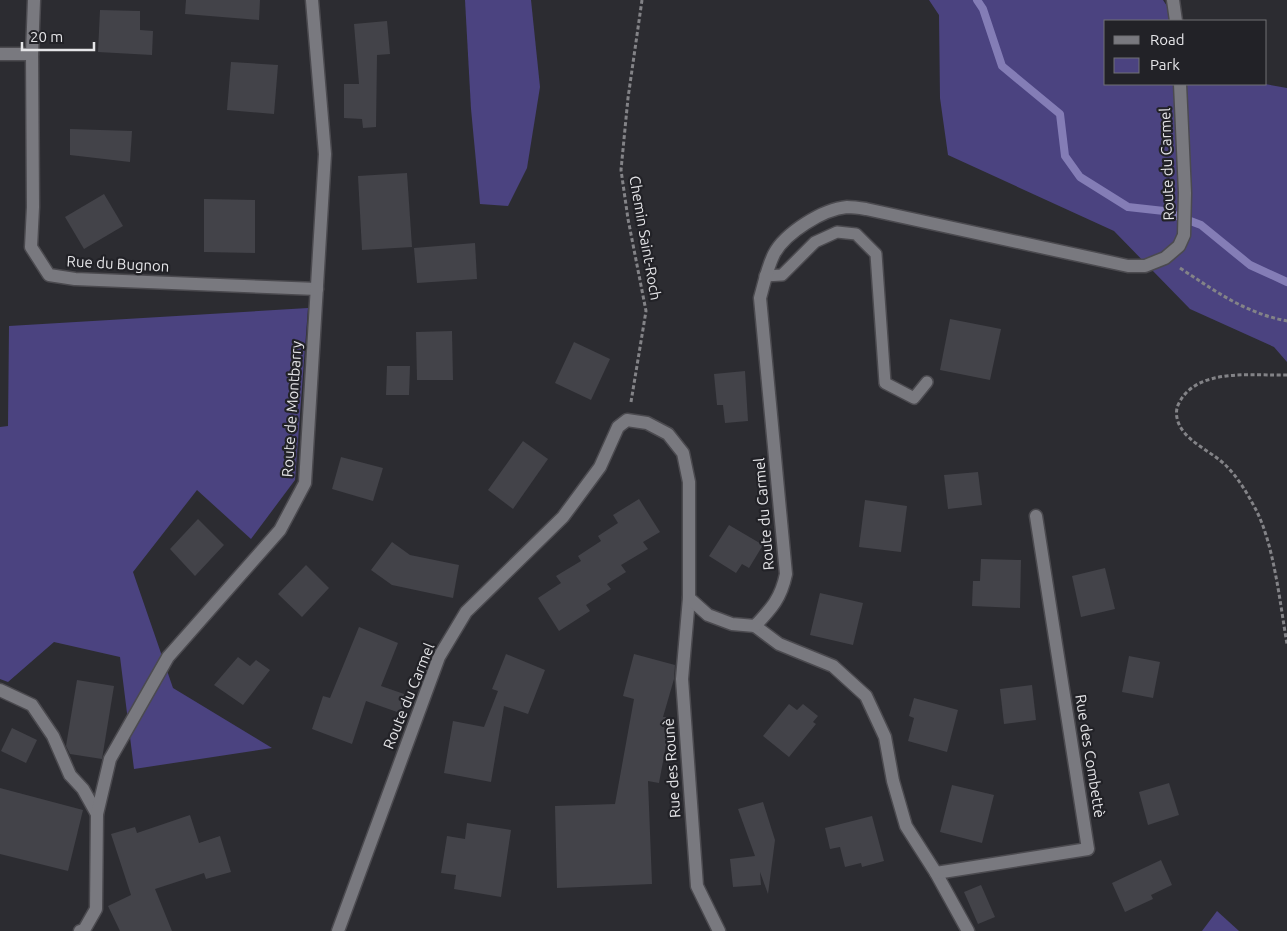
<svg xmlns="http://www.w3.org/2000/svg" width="1287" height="931" font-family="Ubuntu,sans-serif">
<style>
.green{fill:#4b4380}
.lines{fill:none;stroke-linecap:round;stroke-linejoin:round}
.stream{stroke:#847db6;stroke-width:8}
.building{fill:#434349}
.lane-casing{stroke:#4b4a4f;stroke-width:14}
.street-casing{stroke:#4b4a4f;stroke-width:15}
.path{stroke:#838387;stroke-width:3;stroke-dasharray:4 2.5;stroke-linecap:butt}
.lane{stroke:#79797f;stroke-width:11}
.street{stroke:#79797f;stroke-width:12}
.labels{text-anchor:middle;stroke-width:4.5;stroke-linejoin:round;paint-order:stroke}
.street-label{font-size:15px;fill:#e5e5e8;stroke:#222227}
</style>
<rect width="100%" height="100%" fill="#2c2c31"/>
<!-- green -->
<g class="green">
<polygon points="465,0 531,0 540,87 527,168 508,206 480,204 471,109"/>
<polygon points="929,0 1163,0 1177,21 1106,21 1106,84 1265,84 1287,88 1287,362 1274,347 1190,309 1114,231 948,155 940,98 939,15"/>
<polygon points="308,308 295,480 251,539 197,490 133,572 173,688 272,748 134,769 120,657 54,642 8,682 0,679 0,427 8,426 9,326"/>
<polygon points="1217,911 1239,931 1202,931"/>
</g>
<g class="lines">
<!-- stream -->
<polyline class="stream" points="977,0 983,9 1002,66 1060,114 1065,156 1080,177 1128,207 1164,211 1201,225 1250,265 1287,282"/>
</g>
<!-- building -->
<g class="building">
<polygon points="186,0 260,0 259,20 185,14"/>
<polygon points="100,10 140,11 140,30 153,31 152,55 98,52"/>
<polygon points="387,21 390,54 377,55 376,127 363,128 362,119 344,118 344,84 359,84 354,24"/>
<polygon points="231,62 278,65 274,114 227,110"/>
<polygon points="70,129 132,131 130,162 70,155"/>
<polygon points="407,173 412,247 362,250 358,176"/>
<polygon points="104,194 123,226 84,249 65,217"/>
<polygon points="204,199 255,200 255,253 204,252"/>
<polygon points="475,243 477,279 417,283 414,248"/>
<polygon points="950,319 1001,329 990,380 940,370"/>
<polygon points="452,331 453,380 417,380 416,332"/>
<polygon points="574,342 610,359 591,400 555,383"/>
<polygon points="387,366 410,366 409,395 386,395"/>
<polygon points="745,371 748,421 725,423 723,405 717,405 714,374"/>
<polygon points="523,441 548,459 513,509 488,490"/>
<polygon points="341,457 383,468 373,501 332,489"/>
<polygon points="978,472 982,505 948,509 944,475"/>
<polygon points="639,499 660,532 643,542 648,549 621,565 626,572 607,584 611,589 586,605 590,611 559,631 538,598 561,583 556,576 581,561 578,556 601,541 598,536 618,523 613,515"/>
<polygon points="865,500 907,506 901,552 859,547"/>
<polygon points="198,519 224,545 195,576 170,549"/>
<polygon points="729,525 763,545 749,568 742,564 736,573 709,556"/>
<polygon points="392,542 410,555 459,565 453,598 392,585 371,570"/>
<polygon points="981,559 1021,560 1020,608 972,606 973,581 980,581"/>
<polygon points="306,565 329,588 302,617 278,594"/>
<polygon points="1105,568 1115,609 1081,617 1072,576"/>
<polygon points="820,593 863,603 853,645 810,635"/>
<polygon points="359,627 398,643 381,686 407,695 400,713 366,701 352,744 312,729 323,696 330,698"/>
<polygon points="506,654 545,670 528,714 504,706 491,782 444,773 453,721 484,727 498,691 492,689"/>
<polygon points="634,654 675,665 674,679 663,717 666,717 664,728 669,729 659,783 648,781 652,884 557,888 555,806 615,804 634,699 623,696"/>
<polygon points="1129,656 1160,662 1153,698 1122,692"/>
<polygon points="238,657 250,666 256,660 270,670 243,705 214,685"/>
<polygon points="77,680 114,686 102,759 70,754 66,746"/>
<polygon points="1032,685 1036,720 1004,724 1000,689"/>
<polygon points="914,698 958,710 947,752 908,741 914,718 909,716"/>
<polygon points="789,704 797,710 803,704 818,716 813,722 816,724 789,757 763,736"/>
<polygon points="12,728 37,740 26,763 1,751"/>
<polygon points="1169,783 1179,815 1148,825 1139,792"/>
<polygon points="952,785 994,795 982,843 940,832"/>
<polygon points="0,788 83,810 68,871 0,854"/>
<polygon points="763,802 775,840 768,894 760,872 761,885 733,887 730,859 755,856 738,809"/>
<polygon points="190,815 199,843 220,836 231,872 206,879 204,873 155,889 172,931 120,931 108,906 131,895 111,834 135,827 137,833"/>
<polygon points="872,816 884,861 862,867 861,863 845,867 840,847 830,849 825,828"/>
<polygon points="467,823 511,830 501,897 454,889 456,875 441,873 447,836 465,839"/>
<polygon points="1161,860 1172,885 1151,895 1153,899 1125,912 1112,883"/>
<polygon points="981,885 995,917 978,924 964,892"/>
</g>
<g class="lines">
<defs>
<polyline id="lane" points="765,276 782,275 815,242 837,232 856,234 876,254 885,383 914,398 927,382"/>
<g id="street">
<polyline points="34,0 32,54 33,207 31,247 49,275 75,279 317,289"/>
<polyline points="1173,0 1176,21"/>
<polyline points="0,54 32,54"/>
<polyline points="689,598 682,679 697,886 719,931"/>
<polyline points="755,626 779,644 833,666 866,696 885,737 893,781 906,826 936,873 968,931"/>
<polyline points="0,690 32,705 53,736 70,775 83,789 97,814"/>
<polyline points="936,873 1088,849 1036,516"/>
<polyline points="80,931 84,930 96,909 97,814 110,759 168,657 280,530 305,483 325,154 312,0"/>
<path d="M338,931l101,-274 27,-45 97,-95 37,-50 18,-40 9,-7 20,3 21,11 15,19 6,29v116l19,17 24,9 23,2c17,-18 26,-28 31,-52l-26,-276c4,-14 7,-30 14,-44 11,-21 49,-45 73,-47 6,0 13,1 19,2l262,57h17l20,-8 14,-12 5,-11 1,-42 -5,-109"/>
</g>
</defs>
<!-- lane casing -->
<use href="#lane" class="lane-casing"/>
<!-- street casing -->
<use href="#street" class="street-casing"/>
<!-- path -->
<g class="path">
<path d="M1180,268c35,23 65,45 107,53"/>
<path d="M1287,375c-33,1 -90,-8 -108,28 -5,9 -2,20 4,28 10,13 26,20 39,31 14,12 24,29 33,46 19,35 25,96 32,136"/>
<polyline points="631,402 646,311 628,219 621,170 628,98 642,0"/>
</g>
<!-- lane -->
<use href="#lane" class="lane"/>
<!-- street -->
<use href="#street" class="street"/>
</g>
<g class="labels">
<!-- street labels -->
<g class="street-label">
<text transform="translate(1167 164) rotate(-92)" y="5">Route du Carmel</text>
<text transform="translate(645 238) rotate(80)" y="5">Chemin Saint-Roch</text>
<text transform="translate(118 264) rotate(3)" y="5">Rue du Bugnon</text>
<text transform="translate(292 409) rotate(-86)" y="5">Route de Montbarry</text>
<text transform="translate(764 514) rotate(-95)" y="5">Route du Carmel</text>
<text transform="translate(409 696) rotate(-68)" y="5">Route du Carmel</text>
<text transform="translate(1090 756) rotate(81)" y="5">Rue des Combettè</text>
<text transform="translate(672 768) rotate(-94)" y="5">Rue des Rounè</text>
</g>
</g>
<!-- legend -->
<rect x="1104" y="20" width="162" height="65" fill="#222227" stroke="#707074"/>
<rect x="1114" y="36" width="25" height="8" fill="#79797f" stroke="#707074"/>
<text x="1150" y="45" font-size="15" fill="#e5e5e8">Road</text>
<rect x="1114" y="58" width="25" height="15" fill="#4b4380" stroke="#707074"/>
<text x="1150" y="70" font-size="15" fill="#e5e5e8">Park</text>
<!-- scale -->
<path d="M22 42v8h72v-8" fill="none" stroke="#e5e5e8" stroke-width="2.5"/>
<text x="30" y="42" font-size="15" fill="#e5e5e8" stroke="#222227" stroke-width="4" paint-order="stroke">20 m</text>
</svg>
